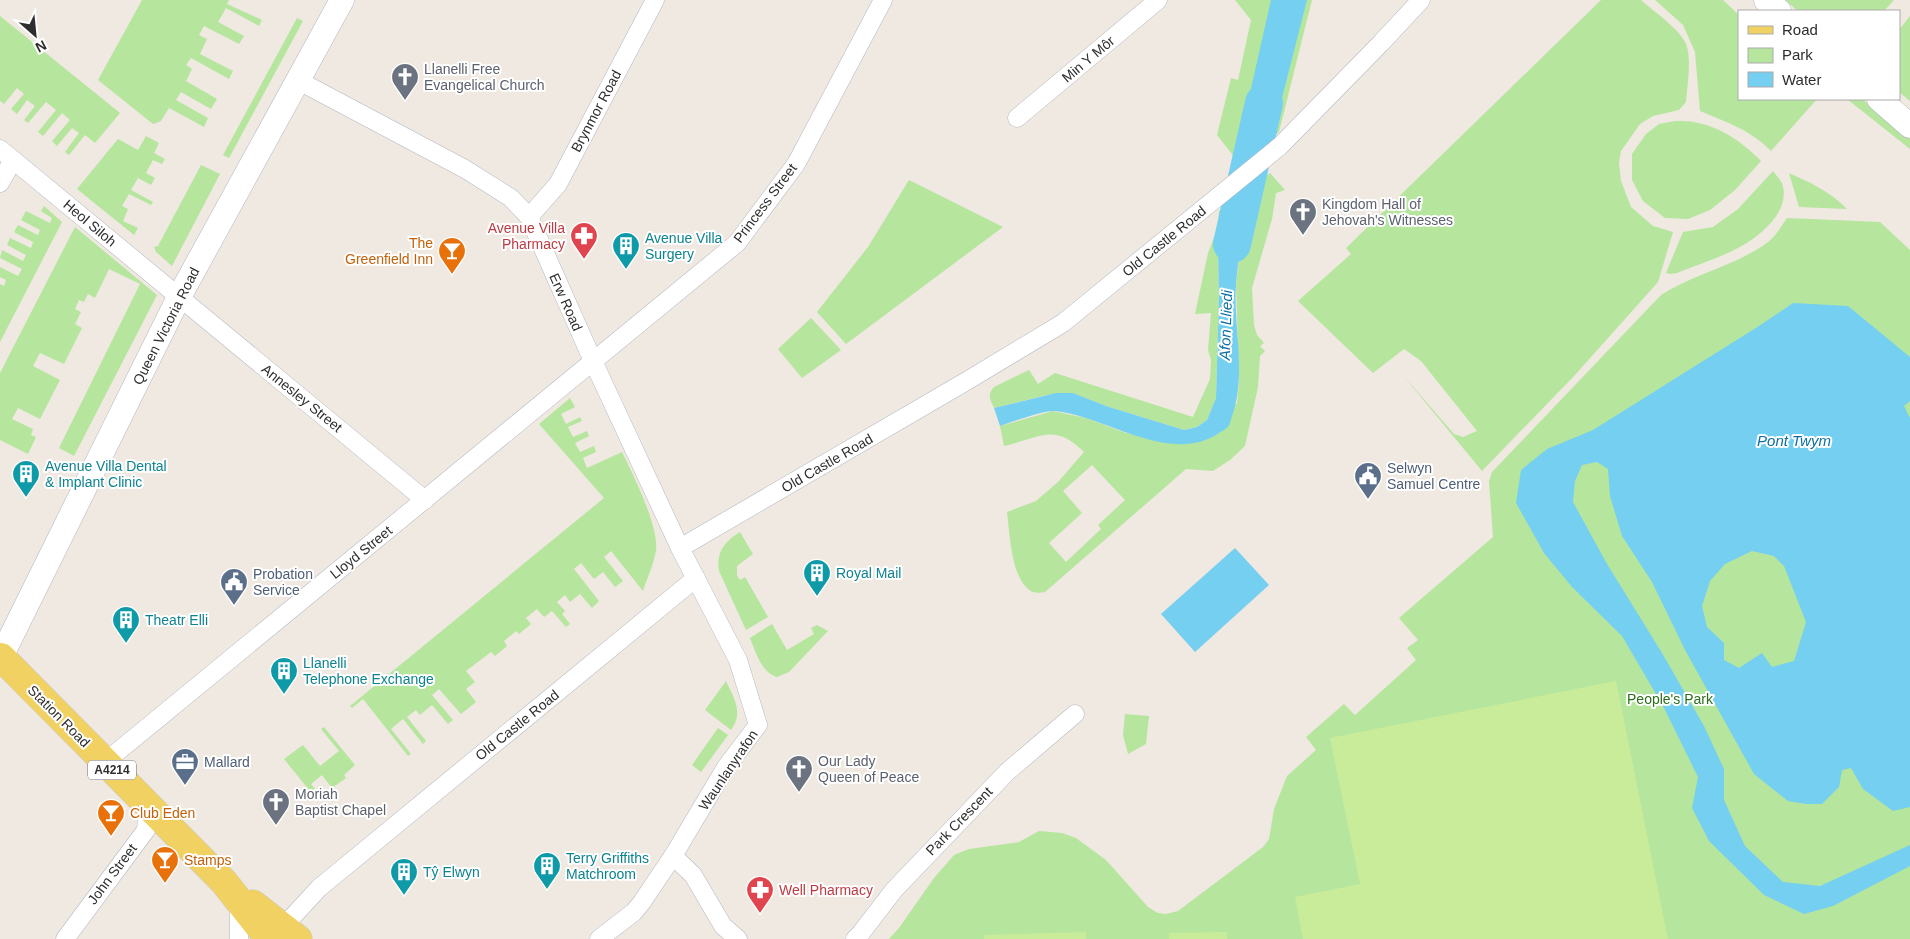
<svg xmlns="http://www.w3.org/2000/svg" width="1910" height="939" font-family="Helvetica,sans-serif">
<style>
.green{fill:#b6e59e;fill-rule:evenodd}
.pitch{fill:#c9ec9a}
.water{fill:#75cff0;fill-rule:evenodd}
.lines{fill:none;stroke-linecap:round;stroke-linejoin:round}
.river{stroke:#75cff0;stroke-width:38}
.street-casing{stroke:#b4b7c1;stroke-width:19}
.secondary-casing{stroke:#b4b7c1;stroke-width:25}
.primary-casing{stroke:#c9c9c9;stroke-width:29}
.street{stroke:#fff;stroke-width:18}
.secondary{stroke:#fff;stroke-width:24}
.primary{stroke:#f2d163;stroke-width:28}
.labels{text-anchor:middle;stroke-width:4;stroke-linejoin:round;paint-order:stroke}
.shield{fill:#fff;stroke:#6d6d6d;stroke-width:1}
.shield-label{font-size:12px;font-weight:bold;fill:#2e2e2e}
.street-label{font-size:14px;fill:#2e2e2e;stroke:#fff}
.worship-label{font-size:14px;fill:#5b616d;stroke:#fff;text-anchor:start}
.health-label{font-size:14px;fill:#be3a42;stroke:#fff;text-anchor:end}
.culture-label{font-size:14px;fill:#0d838f;stroke:#fff;text-anchor:start}
.food-label{font-size:14px;fill:#c56008;stroke:#fff;text-anchor:start}
.service-label{font-size:14px;fill:#4e5e75;stroke:#fff;text-anchor:start}
.park-label{font-size:14px;fill:#2c6e1b;stroke:#fff}
.water-label{font-size:15px;font-style:italic;fill:#0d6fa3;stroke:#fff}
</style>
<rect width="100%" height="100%" fill="#efe9e1"/>
<!-- green -->
<g class="green">
<polygon points="142,0 229,0 227,4 262,20 259,26 226,8 218,22 244,36 239,44 204,26 199,35 207,39 200,54 233,71 229,79 191,58 186,65 192,69 186,81 217,99 211,109 181,92 176,100 208,118 204,127 169,108 161,121 153,124 98,80"/>
<polygon points="1235,0 1312,0 1279,132 1239,163 1217,135 1231,78 1238,80 1251,20"/>
<path d="M1601,0h40c12,11 39,29 45,44 6,14 1,43 0,58l-7,8 -26,6 -13,8 -19,27 -2,12 2,18 10,26 22,19 20,6 -15,50 -83,93 -93,96 -80,-97 52,60 9,3 14,-6 -56,-70 -17,-12 -31,24 -75,-72 53,-47 -5,-6z"/>
<path d="M1655,0h68l16,15v84h78l-46,52c-20,-21 -45,-29 -71,-40l-5,-59 -12,-27z"/>
<polygon points="1785,0 1894,0 1884,11 1798,11"/>
<polygon points="0,16 120,113 95,143 85,135 69,155 65,152 79,133 72,128 57,146 52,141 70,120 62,113 43,136 38,132 56,110 46,102 28,123 24,120 35,106 27,100 17,114 11,109 24,94 17,88 4,104 0,101"/>
<polygon points="1910,16 1910,101 1899,92 1899,30"/>
<polygon points="297,18 303,21 229,158 223,155"/>
<polygon points="1847,99 1862,99 1910,138 1910,149"/>
<path d="M1675,121c7,0 16,0 23,2 25,5 46,21 63,38l-26,29 -25,20 -22,9 -23,-1 -22,-17 -11,-21v-26l14,-20 13,-10z"/>
<polygon points="146,136 159,143 154,153 165,159 162,164 153,160 146,173 155,178 151,185 138,178 131,190 153,202 151,205 129,194 122,206 128,209 123,221 138,228 134,235 77,189 118,139 138,150"/>
<polygon points="201,165 220,174 172,266 156,252 154,247 158,246"/>
<path d="M1773,171c3,4 7,8 9,12 10,28 -23,54 -44,65 -19,10 -41,17 -61,25l-6,1 -5,-1 17,-41 30,-5 25,-18z"/>
<path d="M1270,173l15,17 -9,3 -4,26 -20,69 2,37 3,10 7,8 -4,3 5,5 -5,5 -2,31 -13,59 -15,14 -17,11 -27,-2 -141,123c-4,1 -9,1 -12,0 -22,-10 -23,-58 -26,-80l29,-11 22,-19 26,-30c-30,-30 -44,-14 -80,-6l-4,-20 53,-15 33,7 40,15 62,11 49,-41 2,-21 -3,-97 7,-63 10,-36zM1092,465l33,35 -27,25 3,4 -35,33 -17,-19 33,-30 -19,-22z"/>
<path d="M1789,173c20,9 42,19 58,36l-48,-2z"/>
<polygon points="909,180 1003,227 846,344 817,312 868,247"/>
<polygon points="44,206 62,222 0,342 0,284 4,286 6,280 0,277 0,267 18,276 22,269 0,258 2,250 23,261 26,255 7,245 10,238 31,248 33,242 14,232 18,225 38,235 40,230 21,220 26,211 50,223 52,218 41,211"/>
<path d="M1225,207l-7,39 1,52 -3,100 -9,22 -10,7 -13,3 -78,-24 -33,-13 -26,2 -53,13c-4,-9 -7,-13 0,-21l35,-17 9,14 17,-11 138,44 17,-38 1,-19 -3,-10 3,-37 -16,1 13,-61 10,-26 1,-16z"/>
<path d="M1787,218l93,4 30,28v689h-1021l10,-11 35,-50 20,-23 15,-6 50,-7 20,-11 23,2 14,5 30,22 42,47 10,6 8,1 12,-3 85,-64 6,-8 5,-30 13,-33 29,-26 -10,-13 38,-33 11,11 61,-55 -9,-12 11,-8 -19,-22 94,-81 -4,-56 3,-9 169,-177c34,-22 75,-29 107,-53 8,-6 14,-17 19,-24z"/>
<polygon points="75,227 157,295 74,456 59,448 140,284 109,269 95,298 88,294 84,302 79,300 75,309 81,312 75,324 82,328 64,364 40,353 33,366 60,380 40,419 18,408 12,419 33,429 31,435 36,437 28,454 0,440 0,373"/>
<polygon points="811,318 841,350 802,378 778,349"/>
<path d="M570,398l5,9 -14,7 5,10 14,-7 2,4 -14,6 5,10 14,-6 2,5 -14,7 5,9 14,-6 2,6 -13,6 4,10 35,-16c11,22 37,75 34,98 -2,14 -9,28 -13,41l-32,-40 -7,6 19,24 -8,6 -12,-15 -9,7 -13,-16 -7,6 25,32 -7,7 -12,-14 -10,8 -5,-7 -8,7 8,9 -3,3 8,10 -4,3 -14,-16 -8,6 -7,-8 -11,9 5,6 -12,10 -3,-3 -12,10 3,5 -12,10 -4,-4 -25,19 9,11 -9,7 10,13 -15,12 -22,-25 -7,6 21,25 -5,4 -16,-19 -12,10 -4,-5 -9,7 19,24 -3,3 -20,-25 -12,10 20,25 -3,2 -45,-57 -11,9 -2,-2 254,-208 -65,-74z"/>
<path d="M740,532l13,22 -16,12v9l3,5 5,-3 23,40 -22,13 -27,-59c-3,-19 5,-29 21,-39z"/>
<path d="M772,624l15,26 27,-16 -3,-6 6,-3 11,6 -39,41 -12,5c-17,-6 -21,-25 -27,-39z"/>
<path d="M726,681c8,17 18,32 5,49l-26,-20z"/>
<polygon points="1125,714 1149,716 1146,744 1128,754 1123,735"/>
<polygon points="324,727 355,765 344,775 346,778 332,788 322,775 311,784 322,798 318,801 284,759 303,745 320,766 339,751 321,729"/>
<polygon points="718,728 728,735 701,772 692,765"/>
</g>
<!-- pitch -->
<g class="pitch">
<polygon points="1616,681 1668,939 1303,939 1295,897 1360,884 1330,738"/>
<polygon points="1086,932 1086,939 984,939 984,935"/>
<polygon points="1227,932 1227,939 1169,939 1169,933"/>
</g>
<!-- water -->
<g class="water">
<polygon points="1271,0 1307,0 1272,137 1239,163 1240,137"/>
<path d="M1253,186c-9,32 -14,64 -17,98 -3,43 11,90 -4,132 -1,3 -2,8 -4,11 -2,2 -6,4 -9,6 -49,33 -113,-17 -164,-22 -11,-1 -43,11 -55,15l-6,-18 62,-15h17l33,13 78,24 13,-3 10,-7 9,-22 3,-100 -1,-52 7,-39z"/>
<path d="M1793,303l55,3 62,51v44l-6,5 6,12v389l-17,4 -30,-22 -12,-21 -9,2 -3,17 -17,17h-16l-18,-3 -34,-27 -69,-124 -33,-68 -30,-46 -12,-40 -2,-27 -11,-7 -15,3 -7,16 -2,21 34,62 55,89 42,73 20,43v31l21,46 38,36 37,4 90,-41v21l-77,40 -29,8 -40,-19 -55,-54 -17,-33 6,-31 -35,-71 -41,-70 -50,-49 -28,-34 -28,-50 5,-33 26,-21 46,-19 166,-104zM1752,551l22,5 10,10 22,56 -12,39 -22,6 -10,-14 -23,15 -15,-8v-17l-17,-16 -5,-21 8,-25 15,-17z"/>
<polygon points="1235,548 1269,585 1195,652 1161,614"/>
</g>
<g class="lines">
<!-- river -->
<polyline class="river" points="1232,244 1264,103"/>
<defs>
<g id="street">
<polyline points="299,81 465,169 511,198 529,217 593,361 680,548 738,660 758,725 726,767 673,856 642,902 634,912 599,939"/>
<polyline points="1017,118 1158,0"/>
<polyline points="0,149 425,500"/>
<polyline points="0,183 13,160"/>
<polyline points="529,217 558,184 655,0"/>
<polyline points="680,548 965,382 1063,323 1280,146 1381,43 1421,0"/>
<polyline points="105,762 737,243 796,164 883,0"/>
<polyline points="673,856 693,875 723,926 738,939"/>
<polyline points="280,935 284,926 319,888 696,578"/>
<polyline points="65,939 146,830 148,806"/>
<polyline points="239,939 239,902"/>
<polyline points="855,939 861,933 894,890 1007,772 1075,714"/>
</g>
<g id="secondary">
<polyline points="1766,0 1779,11"/>
<polyline points="1879,99 1910,126"/>
<polyline points="0,656 1,657 179,297 342,0"/>
</g>
<g id="primary">
<polyline points="0,659 1,657 224,882 269,939"/>
<polyline points="253,904 298,939"/>
</g>
</defs>
<!-- street casing -->
<use href="#street" class="street-casing"/>
<!-- secondary casing -->
<use href="#secondary" class="secondary-casing"/>
<!-- primary casing -->
<use href="#primary" class="primary-casing"/>
<!-- street -->
<use href="#street" class="street"/>
<!-- secondary -->
<use href="#secondary" class="secondary"/>
<!-- primary -->
<use href="#primary" class="primary"/>
</g>
<!-- icons -->
<defs>
<symbol id="church-pin" viewBox="-11 -11 22 30"><path d="M0 17L-7.5 6A9.5 9.5 0 1 1 7.5 6Z" fill="#6b7280" stroke="#fff"/><path d="M-1.2-6h2.4v3.5h3.3v2.4h-3.3V6h-2.4V-.1h-3.3v-2.4h3.3Z" fill="#fff"/></symbol>
<symbol id="pharmacy-pin" viewBox="-11 -11 22 30"><path d="M0 17L-7.5 6A9.5 9.5 0 1 1 7.5 6Z" fill="#e0444e" stroke="#fff"/><path d="M-2-6h4v4h4v4h-4v4h-4v-4h-4v-4h4Z" fill="#fff"/></symbol>
<symbol id="building-pin" viewBox="-11 -11 22 30"><path d="M0 17L-7.5 6A9.5 9.5 0 1 1 7.5 6Z" fill="#0f9aa8" stroke="#fff"/><path d="M-4-6H4V6H1V3H-1V6H-4ZM-2.5-4.3h1.7v1.8h-1.7ZM.8-4.3h1.7v1.8H.8ZM-2.5-1h1.7V.8h-1.7ZM.8-1h1.7V.8H.8Z" fill="#fff"/></symbol>
<symbol id="bar-pin" viewBox="-11 -11 22 30"><path d="M0 17L-7.5 6A9.5 9.5 0 1 1 7.5 6Z" fill="#e8710a" stroke="#fff"/><path d="M-6-5H6L.8 .8V4.5H3.5V6h-7V4.5H-.8V.8Z" fill="#fff"/></symbol>
<symbol id="civic-pin" viewBox="-11 -11 22 30"><path d="M0 17L-7.5 6A9.5 9.5 0 1 1 7.5 6Z" fill="#5c6f8a" stroke="#fff"/><path d="M-.6-6.5H3V-4.5H.6V-3L4-1V1h2V6H-6V1h2V-1L-.6-3ZM-1.2 2.5V6h2.4V2.5Z" fill="#fff"/></symbol>
<symbol id="office-pin" viewBox="-11 -11 22 30"><path d="M0 17L-7.5 6A9.5 9.5 0 1 1 7.5 6Z" fill="#5c6f8a" stroke="#fff"/><path d="M-6-3h4V-5.5h4V-3h4V5H-6ZM-1-4.5V-3h2v-1.5ZM-6 0V1H6V0Z" fill="#fff"/></symbol>
</defs>
<g fill-rule="evenodd">
<use href="#church-pin" x="389" y="61" width="32" height="43"/>
<use href="#church-pin" x="1287" y="196" width="32" height="43"/>
<use href="#pharmacy-pin" x="568" y="220" width="32" height="43"/>
<use href="#building-pin" x="610" y="230" width="32" height="43"/>
<use href="#bar-pin" x="436" y="235" width="32" height="43"/>
<use href="#building-pin" x="10" y="458" width="32" height="43"/>
<use href="#civic-pin" x="1352" y="460" width="32" height="43"/>
<use href="#building-pin" x="801" y="557" width="32" height="43"/>
<use href="#civic-pin" x="218" y="566" width="32" height="43"/>
<use href="#building-pin" x="110" y="604" width="32" height="43"/>
<use href="#building-pin" x="268" y="655" width="32" height="43"/>
<use href="#office-pin" x="169" y="746" width="32" height="43"/>
<use href="#church-pin" x="783" y="753" width="32" height="43"/>
<use href="#church-pin" x="260" y="786" width="32" height="43"/>
<use href="#bar-pin" x="95" y="797" width="32" height="43"/>
<use href="#bar-pin" x="149" y="844" width="32" height="43"/>
<use href="#building-pin" x="531" y="850" width="32" height="43"/>
<use href="#building-pin" x="388" y="856" width="32" height="43"/>
<use href="#pharmacy-pin" x="744" y="874" width="32" height="43"/>
</g>
<g class="labels">
<!-- shield labels -->
<rect class="shield" x="88" y="760.5" width="48" height="19" rx="4"/>
<g class="shield-label">
<text x="112" y="774">A4214</text>
</g>
<!-- street labels -->
<g class="street-label">
<text transform="translate(1088 59) rotate(-40)" y="5">Min Y Môr</text>
<text transform="translate(596 111) rotate(-62)" y="5">Brynmor Road</text>
<text transform="translate(765 203) rotate(-53)" y="5">Princess Street</text>
<text transform="translate(90 223) rotate(40)" y="5">Heol Siloh</text>
<text transform="translate(1164 241) rotate(-39)" y="5">Old Castle Road</text>
<text transform="translate(566 302) rotate(66)" y="5">Erw Road</text>
<text transform="translate(166 326) rotate(-63)" y="5">Queen Victoria Road</text>
<text transform="translate(302 398) rotate(39)" y="5">Annesley Street</text>
<text transform="translate(827 463) rotate(-30)" y="5">Old Castle Road</text>
<text transform="translate(361 552) rotate(-39)" y="5">Lloyd Street</text>
<text transform="translate(59 716) rotate(45)" y="5">Station Road</text>
<text transform="translate(517 725) rotate(-39)" y="5">Old Castle Road</text>
<text transform="translate(728 770) rotate(-56)" y="5">Waunlanyrafon</text>
<text transform="translate(959 821) rotate(-46)" y="5">Park Crescent</text>
<text transform="translate(112 874) rotate(-53)" y="5">John Street</text>
</g>
<!-- worship labels -->
<g class="worship-label">
<text x="424" y="74">Llanelli Free<tspan x="424" dy="16">Evangelical Church</tspan></text>
<text x="1322" y="209">Kingdom Hall of<tspan x="1322" dy="16">Jehovah's Witnesses</tspan></text>
<text x="818" y="766">Our Lady<tspan x="818" dy="16">Queen of Peace</tspan></text>
<text x="295" y="799">Moriah<tspan x="295" dy="16">Baptist Chapel</tspan></text>
</g>
<!-- health labels -->
<g class="health-label">
<text x="565" y="233">Avenue Villa<tspan x="565" dy="16">Pharmacy</tspan></text>
<text x="779" y="895" text-anchor="start">Well Pharmacy</text>
</g>
<!-- culture labels -->
<g class="culture-label">
<text x="645" y="243">Avenue Villa<tspan x="645" dy="16">Surgery</tspan></text>
<text x="45" y="471">Avenue Villa Dental<tspan x="45" dy="16">&amp; Implant Clinic</tspan></text>
<text x="836" y="578">Royal Mail</text>
<text x="145" y="625">Theatr Elli</text>
<text x="303" y="668">Llanelli<tspan x="303" dy="16">Telephone Exchange</tspan></text>
<text x="566" y="863">Terry Griffiths<tspan x="566" dy="16">Matchroom</tspan></text>
<text x="423" y="877">Tŷ Elwyn</text>
</g>
<!-- food labels -->
<g class="food-label">
<text x="433" y="248" text-anchor="end">The<tspan x="433" dy="16">Greenfield Inn</tspan></text>
<text x="130" y="818">Club Eden</text>
<text x="184" y="865">Stamps</text>
</g>
<!-- service labels -->
<g class="service-label">
<text x="1387" y="473">Selwyn<tspan x="1387" dy="16">Samuel Centre</tspan></text>
<text x="253" y="579">Probation<tspan x="253" dy="16">Service</tspan></text>
<text x="204" y="767">Mallard</text>
</g>
<!-- park labels -->
<g class="park-label">
<text x="1670" y="704">People's Park</text>
</g>
<!-- water labels -->
<g class="water-label">
<text transform="translate(1226 325) rotate(-88)" y="5">Afon Lliedi</text>
<text x="1794" y="446">Pont Twym</text>
</g>
</g>
<!-- legend -->
<rect x="1738" y="10" width="162" height="90" fill="#ffffff" stroke="#ababab"/>
<rect x="1748" y="26" width="25" height="8" fill="#f2d163" stroke="#ababab"/>
<text x="1782" y="35" font-size="15" fill="#2e2e2e">Road</text>
<rect x="1748" y="48" width="25" height="15" fill="#b6e59e" stroke="#ababab"/>
<text x="1782" y="60" font-size="15" fill="#2e2e2e">Park</text>
<rect x="1748" y="72" width="25" height="15" fill="#75cff0" stroke="#ababab"/>
<text x="1782" y="85" font-size="15" fill="#2e2e2e">Water</text>
<!-- north arrow -->
<g transform="translate(35 35) rotate(153)" stroke="#ffffff" stroke-width="4" paint-order="stroke">
<path d="M0-4L9 19L0 12L-9 19Z" fill="#2e2e2e"/>
<text y="-8" font-size="14" font-weight="bold" text-anchor="middle" fill="#2e2e2e">N</text>
</g>
</svg>
